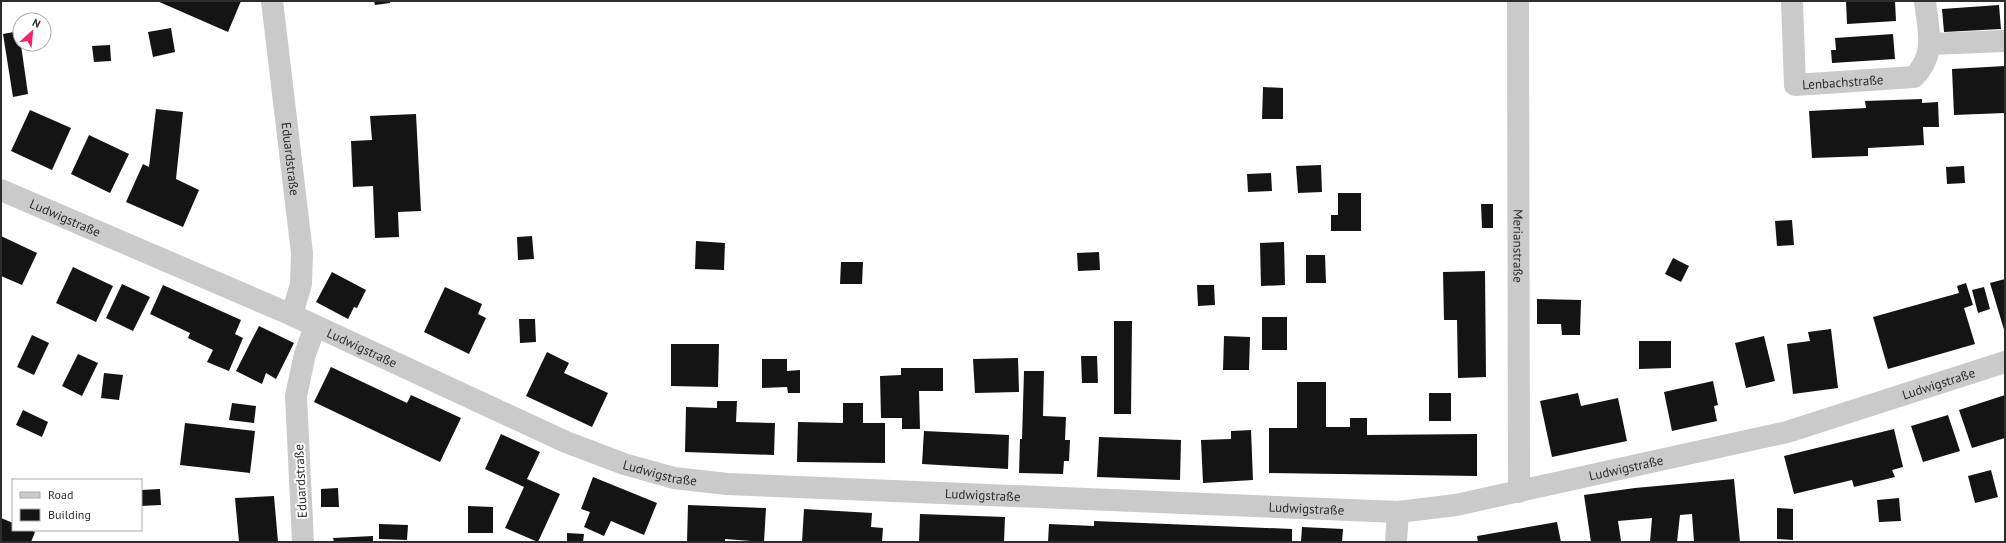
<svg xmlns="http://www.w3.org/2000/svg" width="2006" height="543" font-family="'PT Sans',sans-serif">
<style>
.building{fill:#141414}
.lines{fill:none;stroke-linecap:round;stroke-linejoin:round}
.street{stroke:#cacaca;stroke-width:22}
.labels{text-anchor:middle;stroke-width:4;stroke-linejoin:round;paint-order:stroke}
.street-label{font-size:13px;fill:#2d2d2d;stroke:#fff}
</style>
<rect width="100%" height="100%" fill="#fff"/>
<!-- building -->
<g class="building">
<polygon points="157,1 241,1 228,32"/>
<polygon points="374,1 390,1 390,3 375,5"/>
<polygon points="1846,1 1895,1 1896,21 1847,24"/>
<polygon points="1999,5 2001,29 1944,32 1942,9"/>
<polygon points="171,28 175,52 153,57 148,32"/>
<polygon points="19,31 28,94 13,97 3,34"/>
<polygon points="1893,34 1895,59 1832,63 1831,50 1836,50 1835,38"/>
<polygon points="110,45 111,61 94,62 92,46"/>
<polygon points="2005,66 2005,113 1954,115 1952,69"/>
<polygon points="1263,87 1283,88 1283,119 1262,119"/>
<polygon points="1922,99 1922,103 1938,102 1939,127 1923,127 1924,145 1868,148 1868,156 1812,158 1809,111 1866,108 1865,101"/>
<polygon points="156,109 183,112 176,179 199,190 183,227 126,202 143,164 149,167"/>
<polygon points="30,110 71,128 52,170 11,151"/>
<polygon points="416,114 421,211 398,212 399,237 375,238 373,186 353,187 351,141 372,140 370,116"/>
<polygon points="89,135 129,154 110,193 71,174"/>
<polygon points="1321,165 1322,192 1298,193 1296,166"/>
<polygon points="1964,166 1965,183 1947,184 1946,167"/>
<polygon points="1271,173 1272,191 1248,192 1247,174"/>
<polygon points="1338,193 1361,193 1361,231 1331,231 1331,215 1338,215"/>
<polygon points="1481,204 1493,204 1493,228 1482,228"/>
<polygon points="1792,220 1794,245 1777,246 1775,221"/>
<polygon points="1,236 37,253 22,285 1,276"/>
<polygon points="532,236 534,259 518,260 517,237"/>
<polygon points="696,241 725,243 724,270 695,269"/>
<polygon points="1284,242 1285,285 1261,286 1260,243"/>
<polygon points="1099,252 1100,270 1078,271 1077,253"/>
<polygon points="1306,255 1325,255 1326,283 1306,283"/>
<polygon points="1673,258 1689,266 1681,282 1665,274"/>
<polygon points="841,262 863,262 862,284 840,284"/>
<polygon points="73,267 113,286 96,322 56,303"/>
<polygon points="1485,271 1486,377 1458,378 1457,320 1444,320 1443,272"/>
<polygon points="332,272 366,290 357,308 354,307 348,319 316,302"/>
<polygon points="2005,279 2005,333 1990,283"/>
<polygon points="1966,283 1973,305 1964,308 1975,344 1888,369 1873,317 1959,293 1957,286"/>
<polygon points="122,284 150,297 133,331 106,318"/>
<polygon points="163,285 241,320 235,334 243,338 229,371 207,362 213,350 188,338 190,333 150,314"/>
<polygon points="1197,285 1214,285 1215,305 1198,306"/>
<polygon points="445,287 482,304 478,314 486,318 469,354 424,332"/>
<polygon points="1984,287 1990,309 1978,313 1972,290"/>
<polygon points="1537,299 1581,300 1580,335 1562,335 1561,324 1537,324"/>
<rect x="1262" y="317" width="25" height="33"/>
<polygon points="519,319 535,319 536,342 520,343"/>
<polygon points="1114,321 1132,321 1131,414 1114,414"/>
<polygon points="259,326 294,343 276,379 266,373 262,384 236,371"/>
<polygon points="1831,329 1838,388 1793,394 1787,344 1810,341 1808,332"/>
<polygon points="32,335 49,343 34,375 17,367"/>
<polygon points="1224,336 1250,337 1249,370 1223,370"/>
<polygon points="1764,336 1775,381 1746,388 1735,343"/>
<polygon points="1639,341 1671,341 1671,368 1639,369"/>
<polygon points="671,344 719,344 718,387 671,386"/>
<polygon points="547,352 569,363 564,373 608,393 592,427 526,396"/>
<polygon points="78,354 98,363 82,396 62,386"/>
<polygon points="1081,356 1097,356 1098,383 1082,383"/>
<polygon points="1018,358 1019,392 975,393 973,359"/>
<polygon points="762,359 787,359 787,371 800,370 800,393 788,393 787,387 762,388"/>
<polygon points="331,367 407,403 411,395 461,418 440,462 314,402"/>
<polygon points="901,368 943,368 943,391 919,391 920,429 902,429 902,418 881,418 880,376 901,375"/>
<polygon points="1024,371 1044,371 1043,416 1066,417 1065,440 1070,440 1069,461 1064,461 1063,474 1019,473 1020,439 1022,439"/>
<polygon points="104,373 123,375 119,400 101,398"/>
<polygon points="1713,381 1718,405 1714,406 1717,421 1672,431 1664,392"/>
<polygon points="1297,382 1326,382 1326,427 1350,427 1350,418 1367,418 1367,435 1477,434 1477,476 1269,473 1269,428 1297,428"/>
<rect x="1429" y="393" width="22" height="28"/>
<polygon points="1578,393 1581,406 1618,398 1627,441 1552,457 1540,401"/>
<polygon points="2005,395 2005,438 1972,448 1959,410"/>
<polygon points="717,401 737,401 736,422 775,423 774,455 685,452 686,407 717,408"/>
<polygon points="232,403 256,406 254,423 229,420"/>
<polygon points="843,403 863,403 863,423 885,423 885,463 797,462 798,422 843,423"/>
<polygon points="23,410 48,422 42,437 16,425"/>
<polygon points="1948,415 1960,451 1923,462 1911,426"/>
<polygon points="185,423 255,431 250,473 180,465"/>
<polygon points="1894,429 1903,467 1892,470 1895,477 1854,487 1852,480 1794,494 1784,456"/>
<polygon points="1251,430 1253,480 1203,483 1201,440 1231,439 1231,431"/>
<polygon points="924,431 1009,435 1008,469 922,464"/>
<polygon points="501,434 540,452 527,479 560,494 538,542 505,528 524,487 485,469"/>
<polygon points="1099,437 1181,440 1180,480 1097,477"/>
<polygon points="1991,470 1998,497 1975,503 1968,476"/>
<polygon points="593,477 657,503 644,535 611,521 604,536 584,527 590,512 581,509"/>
<polygon points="1734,479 1740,542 1694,542 1692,514 1680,515 1677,542 1650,542 1652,518 1618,521 1621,541 1591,542 1584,495 1635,488"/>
<polygon points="338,488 339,507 321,507 321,489"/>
<polygon points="160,489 161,505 141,506 141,490"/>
<polygon points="274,496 278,542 239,542 235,498"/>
<polygon points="1899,498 1901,521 1879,522 1877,500"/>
<polygon points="688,505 766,508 764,542 725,539 725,542 687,542"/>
<polygon points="468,506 493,507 493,533 468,533"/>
<polygon points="1777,508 1793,509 1793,540 1777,539"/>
<polygon points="804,509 872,513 871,527 883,528 882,542 802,542"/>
<polygon points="920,514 1005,517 1004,542 919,542"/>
<polygon points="1,518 13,523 13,530 30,530 35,532 31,542 1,542"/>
<polygon points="1094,521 1292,529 1292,542 1048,542 1049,524 1094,526"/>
<polygon points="1557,522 1561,542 1478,542 1477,536"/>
<polygon points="379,524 408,525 407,540 379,539"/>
<polygon points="1302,527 1343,529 1342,542 1301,542"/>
<polygon points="567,533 584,534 583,542 567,542"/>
<polygon points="373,536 373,542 334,542 333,538"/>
</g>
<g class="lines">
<!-- street -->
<g class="street">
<path id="s1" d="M272,1l30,252 -1,31 -9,31"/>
<path id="s2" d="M1518,1l1,491"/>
<path id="s3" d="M1792,1l3,84 119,-8c23,-23 14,-47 11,-76"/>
<polyline points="1929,44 2005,41"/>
<path id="s4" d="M1,190l291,125 274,127 58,22 50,14 53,6 671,28 58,-7 331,-73 218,-70"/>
<polyline points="303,542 296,396 305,354 315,327"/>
<polyline points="1396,542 1398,512"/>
</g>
</g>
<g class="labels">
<!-- street labels -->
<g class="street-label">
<text dy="5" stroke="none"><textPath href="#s3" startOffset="132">Lenbachstraße</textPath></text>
<text dy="5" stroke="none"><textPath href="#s1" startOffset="159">Eduardstraße</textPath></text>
<text dy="5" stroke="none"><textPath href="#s4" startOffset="70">Ludwigstraße</textPath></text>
<text dy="5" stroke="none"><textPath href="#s2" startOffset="245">Merianstraße</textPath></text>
<text dy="5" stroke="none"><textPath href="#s4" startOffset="394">Ludwigstraße</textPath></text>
<text dy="5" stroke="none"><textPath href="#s4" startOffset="2014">Ludwigstraße</textPath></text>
<text dy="5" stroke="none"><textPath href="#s4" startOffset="1690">Ludwigstraße</textPath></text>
<text dy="5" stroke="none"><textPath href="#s4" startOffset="718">Ludwigstraße</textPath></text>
<text transform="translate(300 481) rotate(-93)" y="5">Eduardstraße</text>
<text dy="5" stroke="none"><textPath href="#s4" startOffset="1042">Ludwigstraße</textPath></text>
<text dy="5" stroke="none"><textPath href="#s4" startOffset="1366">Ludwigstraße</textPath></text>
</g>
</g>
<!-- border -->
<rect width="2006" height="543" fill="none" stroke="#2d2d2d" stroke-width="4"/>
<!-- legend -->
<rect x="12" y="479" width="130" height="52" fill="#ffffff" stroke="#ababab"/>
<rect x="20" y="492" width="20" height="6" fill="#cacaca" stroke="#ababab"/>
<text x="48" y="499" font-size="12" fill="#2d2d2d">Road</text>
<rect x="20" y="509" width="20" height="12" fill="#141414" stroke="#ababab"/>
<text x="48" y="519" font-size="12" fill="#2d2d2d">Building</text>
<!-- north arrow -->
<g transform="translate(32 32) rotate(27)"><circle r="19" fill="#ffffff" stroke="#ababab"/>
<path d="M0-3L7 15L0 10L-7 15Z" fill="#f0236b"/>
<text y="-6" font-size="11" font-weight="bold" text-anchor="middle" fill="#2d2d2d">N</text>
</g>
</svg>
